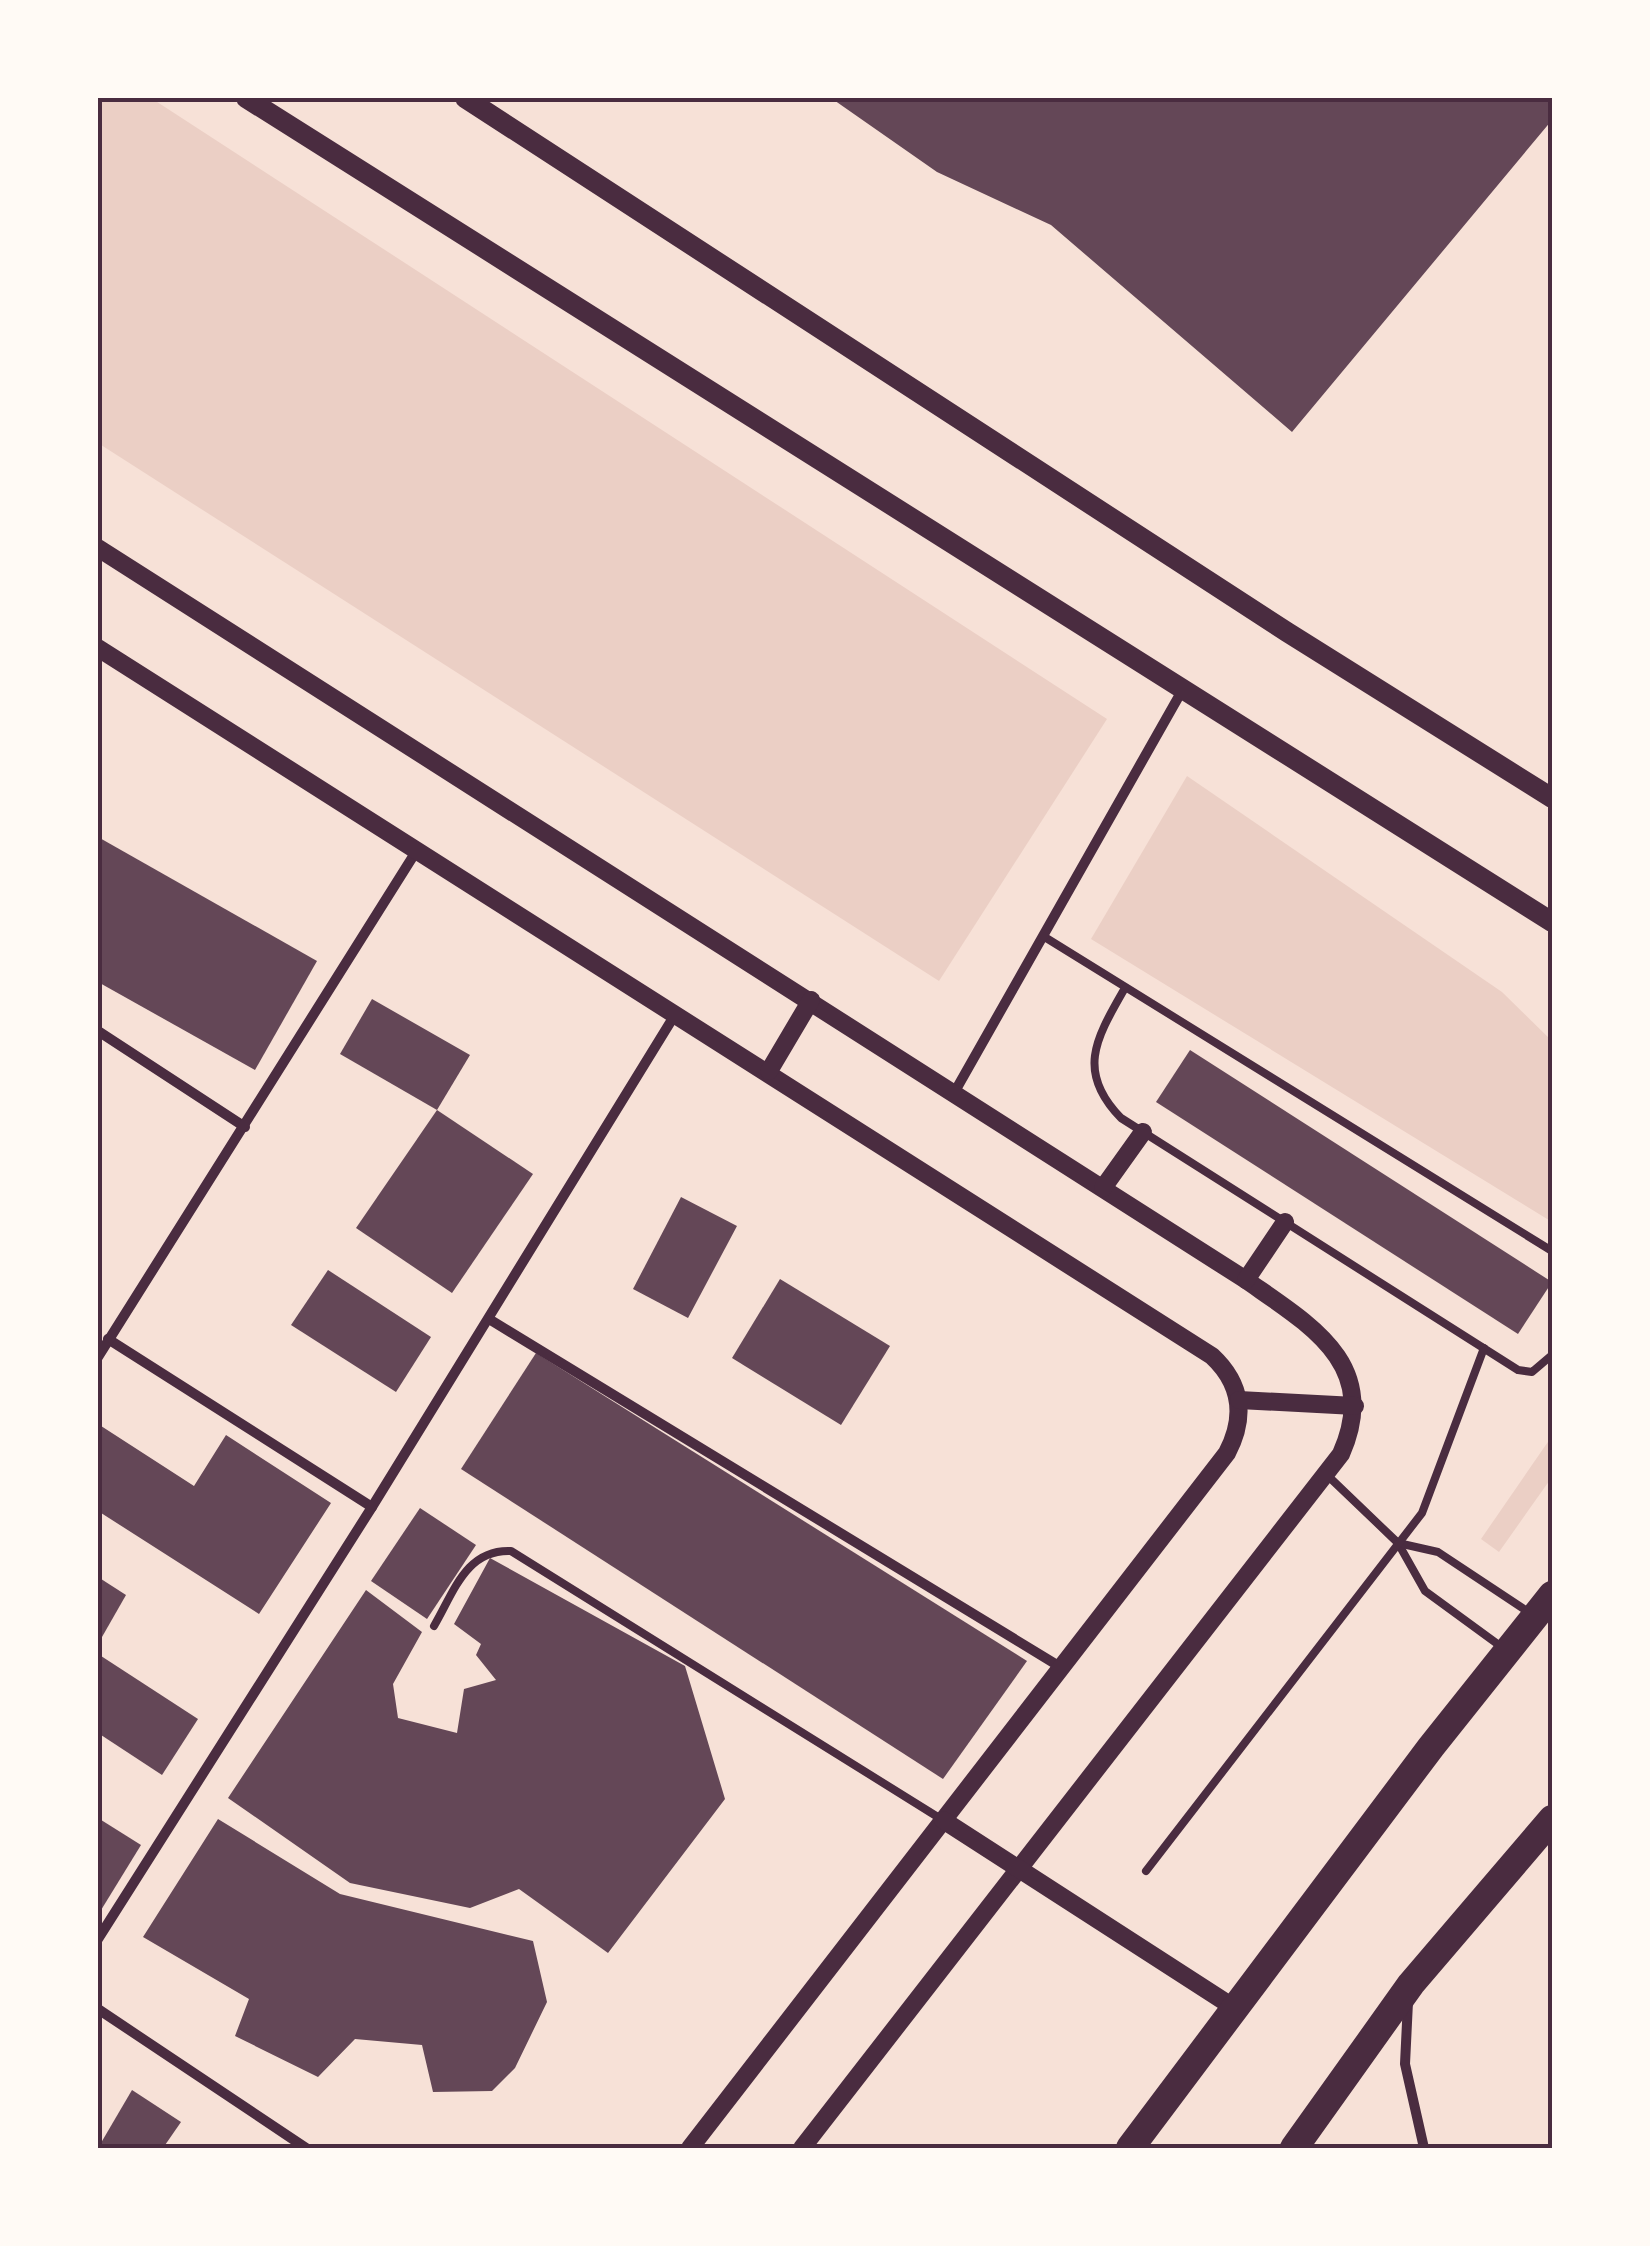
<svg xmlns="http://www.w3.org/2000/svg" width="1650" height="2246" font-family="Mulish,sans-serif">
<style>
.green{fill:#ebcfc5}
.building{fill:#644757}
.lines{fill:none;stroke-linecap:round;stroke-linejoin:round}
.service{stroke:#4a2c40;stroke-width:8}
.minor{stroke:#4a2c40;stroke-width:10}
.tertiary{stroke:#4a2c40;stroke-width:18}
.secondary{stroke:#4a2c40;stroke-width:20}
.trunk{stroke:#4a2c40;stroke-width:28}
.neatline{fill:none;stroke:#4a2c40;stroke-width:4}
</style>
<rect width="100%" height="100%" fill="#f7e1d7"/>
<!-- green -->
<g class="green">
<polygon points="98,98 151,98 1107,719 939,981 98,443"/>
<polygon points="1187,776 1502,992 1552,1041 1552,1222 1091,939"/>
<polygon points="1552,1436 1552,1477 1499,1552 1481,1539"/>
</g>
<!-- building -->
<g class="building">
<polygon points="831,98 1552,98 1552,120 1292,432 1051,225 937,172"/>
<polygon points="98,837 317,961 255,1070 98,982"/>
<polygon points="372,999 470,1055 437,1110 340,1054"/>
<polygon points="1190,1050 1552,1282 1518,1334 1156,1102"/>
<polygon points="437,1110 533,1174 452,1293 356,1228"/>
<polygon points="681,1197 737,1226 688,1318 633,1289"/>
<polygon points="328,1270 431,1337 396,1392 291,1325"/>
<polygon points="780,1279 890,1346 841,1425 732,1358"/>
<polygon points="536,1353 1027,1661 943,1779 461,1469"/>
<polygon points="98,1424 194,1486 226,1435 331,1503 259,1614 98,1511"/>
<polygon points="420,1508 476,1545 427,1619 371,1581"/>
<polygon points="490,1558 685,1666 725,1799 608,1953 519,1889 470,1908 350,1883 228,1798 366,1590 422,1632 393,1684 398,1718 457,1733 464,1689 496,1680 476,1655 481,1644 454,1624"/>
<polygon points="98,1577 126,1595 98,1644"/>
<polygon points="98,1654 198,1719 162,1775 98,1733"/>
<polygon points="98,1818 141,1845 98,1915"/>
<polygon points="218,1819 340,1894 533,1941 547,2002 515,2068 492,2091 433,2092 422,2045 355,2039 318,2077 235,2036 249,1999 143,1937"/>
<polygon points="132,2090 181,2122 163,2148 98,2148"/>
</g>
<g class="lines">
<!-- service -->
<g class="service">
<polyline points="1043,936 1552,1251"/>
<path d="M1125,988c-28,49 -50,83 -4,130l397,252 14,2 20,-17"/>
<polyline points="1327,1475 1398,1543 1425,1591 1503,1648"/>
<polyline points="1398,1543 1438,1552 1530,1613"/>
<path d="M434,1626c20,-34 32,-77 77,-75l430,268"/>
<polyline points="1146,1871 1422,1513 1484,1348"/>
</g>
<!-- minor -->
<g class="minor">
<polyline points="98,1031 245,1127"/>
<polyline points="954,1093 1183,689"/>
<polyline points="489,1319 1062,1668"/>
<polyline points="108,1339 372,1507"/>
<polyline points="98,1357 417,850"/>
<polyline points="98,1939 372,1507 676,1013"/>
<polyline points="1408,2002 1405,2064 1424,2148"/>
<polyline points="98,2009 306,2148"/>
</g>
<!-- tertiary -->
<g class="tertiary">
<path d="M98,548l1148,732c64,45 135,84 95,174l-539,694"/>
<path d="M98,648l1114,708c30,28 34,61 15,97l-537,695"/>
<polyline points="769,1071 811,1000"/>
<polyline points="1103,1188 1143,1132"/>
<polyline points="1246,1280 1285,1222"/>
<polyline points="1239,1400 1355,1406"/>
<polyline points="943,1820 1233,2007"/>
</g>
<!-- secondary -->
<g class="secondary">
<polyline points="246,98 1552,922"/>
<polyline points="465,98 1287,632 1552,798"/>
</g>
<!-- trunk -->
<g class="trunk">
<polyline points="1130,2148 1431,1747 1552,1595"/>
<polyline points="1294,2148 1411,1984 1552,1819"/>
</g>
</g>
<!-- border -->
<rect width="1650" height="2246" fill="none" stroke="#fffaf5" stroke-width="200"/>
<rect x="100" y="100" width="1450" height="2046" class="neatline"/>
</svg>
